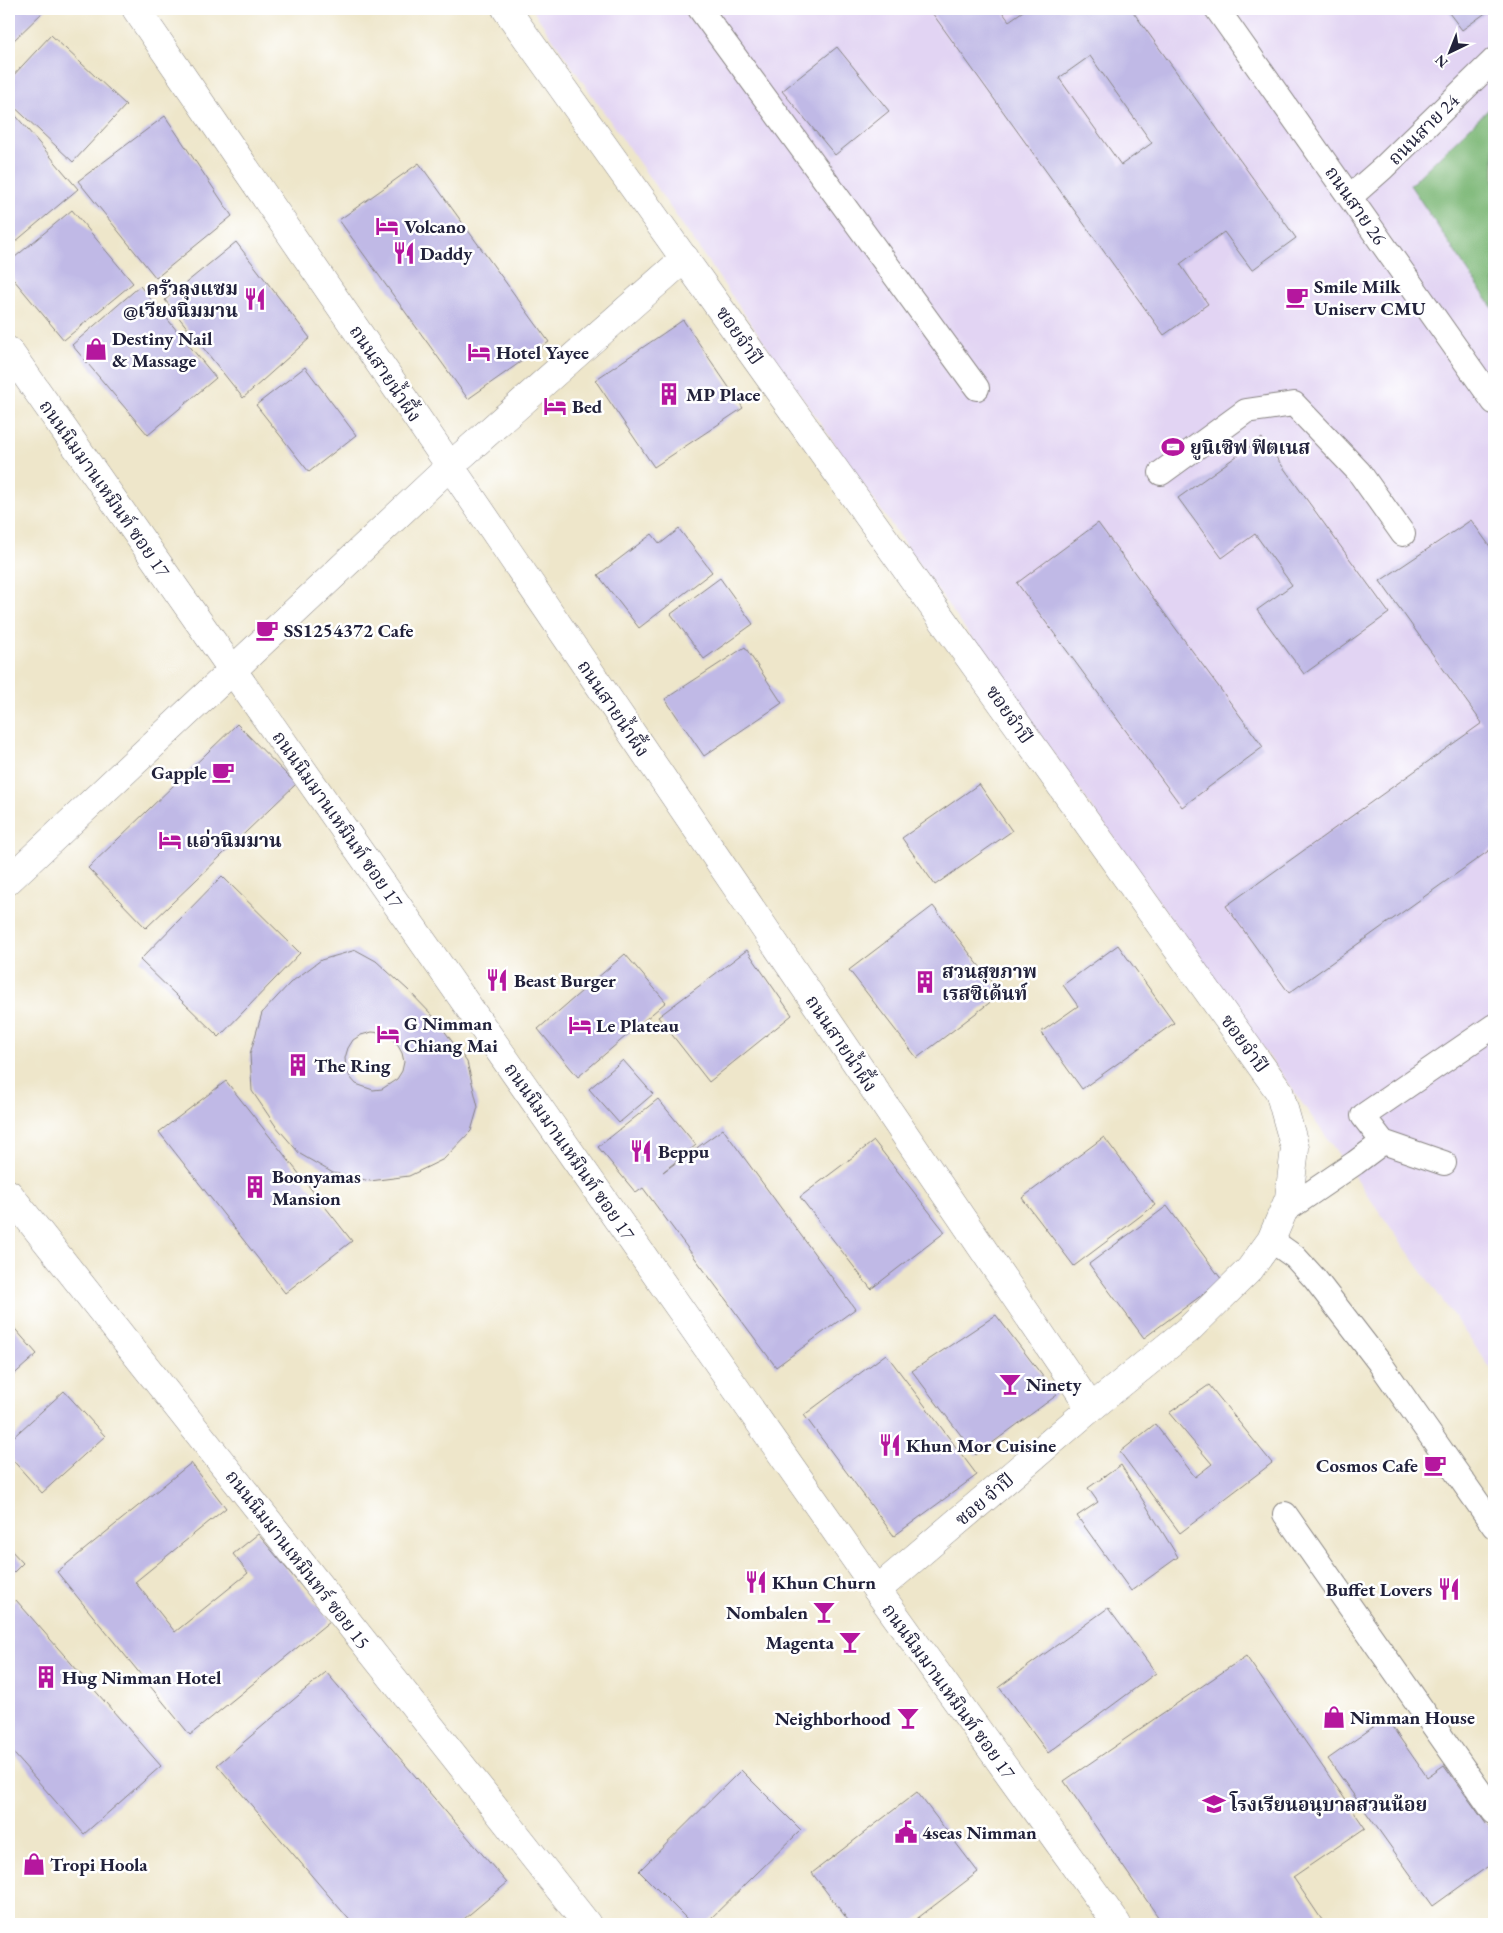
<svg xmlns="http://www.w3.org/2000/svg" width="1503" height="1933" font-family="'EB Garamond','Noto Serif Thai',serif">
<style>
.built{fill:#e2d4f3}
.forest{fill:#7bb776;stroke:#4e6c58}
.building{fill:#c0b9e6;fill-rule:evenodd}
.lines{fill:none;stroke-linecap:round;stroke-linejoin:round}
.lane-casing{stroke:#888482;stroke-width:26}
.street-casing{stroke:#888482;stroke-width:29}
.lane{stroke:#fff;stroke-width:24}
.street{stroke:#fff;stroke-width:28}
.labels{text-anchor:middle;stroke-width:5;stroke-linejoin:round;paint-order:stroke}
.street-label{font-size:19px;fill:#22223b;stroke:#fff}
.poi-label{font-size:19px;font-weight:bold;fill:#22223b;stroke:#fff;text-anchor:start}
</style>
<rect width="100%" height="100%" fill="#fff"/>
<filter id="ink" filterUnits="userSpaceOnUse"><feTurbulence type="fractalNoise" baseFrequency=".02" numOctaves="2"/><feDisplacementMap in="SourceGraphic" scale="10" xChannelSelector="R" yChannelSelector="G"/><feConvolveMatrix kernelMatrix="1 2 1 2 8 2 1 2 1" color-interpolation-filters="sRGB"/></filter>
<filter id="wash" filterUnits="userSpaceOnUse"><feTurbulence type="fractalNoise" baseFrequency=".0096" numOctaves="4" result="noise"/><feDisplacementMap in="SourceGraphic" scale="20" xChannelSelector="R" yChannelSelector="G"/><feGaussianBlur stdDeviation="1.12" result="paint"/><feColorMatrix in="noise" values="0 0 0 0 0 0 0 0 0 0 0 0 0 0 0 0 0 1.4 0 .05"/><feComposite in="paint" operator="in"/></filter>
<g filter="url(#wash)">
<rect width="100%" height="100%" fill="#eee6ca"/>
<!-- built -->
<polygon class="built" points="532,9 1494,9 1494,1373 899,536"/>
<!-- forest -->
<polygon class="forest" points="1494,104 1494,310 1410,185"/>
<g id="blocks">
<!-- building -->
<g class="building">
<polygon points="9,9 46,9 9,45"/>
<path d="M932,9h68l9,12 17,-12h105l165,229 -44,32 -28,-38 -44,32 28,40 -44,31 -234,-325zM1090,56l62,87 -31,22 -62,-87z"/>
<polygon points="1446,9 1491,9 1462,30"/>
<polygon points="51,35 126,105 73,162 9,102 9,80"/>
<polygon points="837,47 889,111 835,155 782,91"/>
<polygon points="11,110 78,189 9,247 9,112"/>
<polygon points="165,116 232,216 156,278 78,181"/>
<polygon points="419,163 549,342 468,399 339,220"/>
<polygon points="72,210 133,283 64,340 9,274 9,262"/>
<polygon points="236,242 310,338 243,398 165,300"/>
<polygon points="140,286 216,378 148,435 72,345"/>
<polygon points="683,320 743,408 654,467 595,380"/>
<polygon points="305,367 356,435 309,472 256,405"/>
<polygon points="1262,438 1389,613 1304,674 1257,610 1292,585 1255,534 1222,558 1178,498"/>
<polygon points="1471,520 1494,552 1494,847 1289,993 1226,906 1482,723 1380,581"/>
<polygon points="1098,523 1263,747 1182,807 1017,583"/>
<polygon points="679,529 712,572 639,628 598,575 652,534 660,544"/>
<polygon points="720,578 753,624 704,659 671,614"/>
<polygon points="745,647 782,703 704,756 665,699"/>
<polygon points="237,724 296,784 146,928 88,868"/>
<polygon points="979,784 1012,831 935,885 902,838"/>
<polygon points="222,876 300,953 219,1037 140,960"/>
<polygon points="933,906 1001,994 917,1058 849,970"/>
<polygon points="1118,945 1174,1023 1082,1089 1041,1032 1078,1006 1063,985"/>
<path d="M356,950l20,11 32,29 27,28 32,44 11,45 -7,24 -27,28 -35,17 -39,5 -37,-8 -33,-19 -25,-29 -23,-34 -2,-37 12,-41 28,-30 31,-23zM372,1032l10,1 8,4 7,7 5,9 2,9 -2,9 -5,8 -15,10 -9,1 -17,-6 -6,-7 -4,-9 -1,-10 3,-10 5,-8 8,-5z"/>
<polygon points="747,950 792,1015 709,1082 658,1017"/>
<polygon points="625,954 666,1002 578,1077 538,1029"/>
<polygon points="623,1060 653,1094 619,1123 589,1089"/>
<polygon points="226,1081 352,1241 285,1293 159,1132"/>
<polygon points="658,1099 696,1145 663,1172 723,1129 855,1309 776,1367 643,1188 636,1193 598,1147"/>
<polygon points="1104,1137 1155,1205 1074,1266 1022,1198"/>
<polygon points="874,1141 945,1232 871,1289 800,1197"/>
<polygon points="1167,1206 1222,1280 1144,1338 1089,1264"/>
<polygon points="996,1315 1057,1395 976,1455 912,1371"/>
<polygon points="9,1322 37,1354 9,1379"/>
<polygon points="886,1354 977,1475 894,1536 804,1415"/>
<polygon points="1209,1385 1272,1463 1180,1533 1120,1452 1155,1424 1195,1477 1212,1464 1169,1413"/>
<polygon points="64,1391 105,1436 42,1493 9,1456 9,1441"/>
<polygon points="191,1463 226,1508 135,1582 175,1632 248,1573 233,1554 258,1534 330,1621 190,1735 57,1572"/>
<polygon points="1121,1465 1178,1557 1131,1591 1077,1516 1098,1502 1088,1488"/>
<polygon points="9,1548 23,1563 9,1577"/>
<polygon points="16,1600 161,1766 84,1834 9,1748 9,1606"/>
<polygon points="1108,1608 1156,1673 1048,1753 999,1687"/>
<polygon points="1246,1656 1365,1828 1293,1877 1322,1920 1316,1924 1163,1924 1064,1781"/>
<polygon points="326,1672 507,1883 458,1924 353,1924 217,1765"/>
<polygon points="1386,1718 1427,1777 1444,1765 1494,1835 1494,1862 1433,1906 1328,1759"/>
<polygon points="741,1770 801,1830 705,1924 692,1924 639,1871"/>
<polygon points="917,1792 978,1872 910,1924 851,1924 812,1873"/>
</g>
</g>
</g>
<g filter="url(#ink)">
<use href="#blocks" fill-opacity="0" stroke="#888482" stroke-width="1"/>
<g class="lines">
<defs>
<g id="lane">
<polyline points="700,9 977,388"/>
<polyline points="1217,9 1494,402"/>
<polyline points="1350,197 1383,168 1494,60"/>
<polyline points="1161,473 1246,411 1294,404 1359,472 1403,534"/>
<polyline points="1444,1163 1383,1142 1363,1116 1494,1026"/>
<polyline points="1283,1212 1355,1163 1383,1142"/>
<polyline points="1271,1240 1295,1257 1315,1279 1379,1362 1494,1526"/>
<polyline points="1285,1514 1494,1812"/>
</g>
<g id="street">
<polyline points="136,9 450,466 1091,1408"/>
<polyline points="506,9 1279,1091 1295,1148 1289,1198 1271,1240 1250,1269 1189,1329 1091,1408 877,1590"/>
<polyline points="9,351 877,1590 1117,1924"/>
<polyline points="9,880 450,466 685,258"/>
<polyline points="9,1194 587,1924"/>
</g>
</defs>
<!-- lane casing -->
<use href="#lane" class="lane-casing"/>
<!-- street casing -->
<use href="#street" class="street-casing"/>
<!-- lane -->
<use href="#lane" class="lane"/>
<!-- street -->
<use href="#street" class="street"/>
</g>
</g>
<!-- icons -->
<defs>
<symbol id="hotel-bare" viewBox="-9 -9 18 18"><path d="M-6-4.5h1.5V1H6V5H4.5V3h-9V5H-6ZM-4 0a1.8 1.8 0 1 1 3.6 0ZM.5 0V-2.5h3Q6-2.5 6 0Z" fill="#b5179e" stroke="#fff" stroke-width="2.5" paint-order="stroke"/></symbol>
<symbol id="restaurant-bare" viewBox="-9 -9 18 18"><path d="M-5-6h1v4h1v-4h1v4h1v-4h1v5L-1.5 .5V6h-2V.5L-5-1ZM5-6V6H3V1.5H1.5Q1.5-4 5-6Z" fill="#b5179e" stroke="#fff" stroke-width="2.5" paint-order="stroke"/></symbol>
<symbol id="cafe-bare" viewBox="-9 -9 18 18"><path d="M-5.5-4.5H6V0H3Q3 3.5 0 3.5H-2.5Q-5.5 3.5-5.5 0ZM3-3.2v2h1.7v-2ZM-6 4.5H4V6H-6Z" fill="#b5179e" stroke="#fff" stroke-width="2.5" paint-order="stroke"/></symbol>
<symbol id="shop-bare" viewBox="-9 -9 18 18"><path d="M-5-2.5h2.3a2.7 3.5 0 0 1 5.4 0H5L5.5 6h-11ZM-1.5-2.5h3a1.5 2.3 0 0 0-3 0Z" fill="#b5179e" stroke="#fff" stroke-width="2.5" paint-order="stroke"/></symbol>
<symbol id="building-bare" viewBox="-9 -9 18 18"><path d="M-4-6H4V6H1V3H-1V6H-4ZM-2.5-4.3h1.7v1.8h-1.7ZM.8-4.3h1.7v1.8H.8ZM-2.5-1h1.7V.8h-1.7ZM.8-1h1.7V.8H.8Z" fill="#b5179e" stroke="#fff" stroke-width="2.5" paint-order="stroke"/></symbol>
<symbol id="stadium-bare" viewBox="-9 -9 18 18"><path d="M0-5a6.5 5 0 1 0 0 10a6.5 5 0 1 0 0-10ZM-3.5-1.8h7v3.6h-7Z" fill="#b5179e" stroke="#fff" stroke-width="2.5" paint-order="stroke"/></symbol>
<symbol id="bar-bare" viewBox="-9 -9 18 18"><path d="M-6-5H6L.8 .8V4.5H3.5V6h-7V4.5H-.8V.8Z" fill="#b5179e" stroke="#fff" stroke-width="2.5" paint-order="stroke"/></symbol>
<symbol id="school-bare" viewBox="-9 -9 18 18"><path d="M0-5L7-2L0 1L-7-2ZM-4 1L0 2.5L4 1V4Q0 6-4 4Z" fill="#b5179e" stroke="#fff" stroke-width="2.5" paint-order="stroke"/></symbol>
<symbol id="civic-bare" viewBox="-9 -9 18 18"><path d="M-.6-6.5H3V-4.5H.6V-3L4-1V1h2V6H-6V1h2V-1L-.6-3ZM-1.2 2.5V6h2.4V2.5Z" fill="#b5179e" stroke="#fff" stroke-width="2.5" paint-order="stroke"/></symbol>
</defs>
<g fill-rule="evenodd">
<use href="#hotel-bare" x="371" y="210" width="32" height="32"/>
<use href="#restaurant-bare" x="388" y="237" width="32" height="32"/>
<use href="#cafe-bare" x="1281" y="281" width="32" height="32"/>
<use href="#restaurant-bare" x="239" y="283" width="32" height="32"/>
<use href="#shop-bare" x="80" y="333" width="32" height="32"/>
<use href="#hotel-bare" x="463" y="336" width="32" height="32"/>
<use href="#building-bare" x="653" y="378" width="32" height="32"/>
<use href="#hotel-bare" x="539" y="390" width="32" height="32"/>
<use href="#stadium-bare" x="1157" y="431" width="32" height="32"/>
<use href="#cafe-bare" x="251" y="614" width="32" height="32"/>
<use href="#cafe-bare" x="207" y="756" width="32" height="32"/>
<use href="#hotel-bare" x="154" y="824" width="32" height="32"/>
<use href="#restaurant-bare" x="481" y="964" width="32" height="32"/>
<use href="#building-bare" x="909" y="966" width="32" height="32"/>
<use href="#hotel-bare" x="564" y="1009" width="32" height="32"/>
<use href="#hotel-bare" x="372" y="1018" width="32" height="32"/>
<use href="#building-bare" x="282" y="1049" width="32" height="32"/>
<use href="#restaurant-bare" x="625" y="1135" width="32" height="32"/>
<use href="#building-bare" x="239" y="1171" width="32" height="32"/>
<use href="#bar-bare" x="994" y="1368" width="32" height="32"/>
<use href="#restaurant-bare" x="874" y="1429" width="32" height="32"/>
<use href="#cafe-bare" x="1419" y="1449" width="32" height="32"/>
<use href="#restaurant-bare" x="740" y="1566" width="32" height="32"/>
<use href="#restaurant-bare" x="1433" y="1573" width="32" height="32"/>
<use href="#bar-bare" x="808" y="1596" width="32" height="32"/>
<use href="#bar-bare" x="834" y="1626" width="32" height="32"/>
<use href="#building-bare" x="30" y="1661" width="32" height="32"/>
<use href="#shop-bare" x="1318" y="1701" width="32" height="32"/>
<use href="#bar-bare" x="892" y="1702" width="32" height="32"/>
<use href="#school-bare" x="1198" y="1788" width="32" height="32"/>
<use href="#civic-bare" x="890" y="1816" width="32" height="32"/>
<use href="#shop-bare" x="18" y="1848" width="32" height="32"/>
</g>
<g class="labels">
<!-- street labels -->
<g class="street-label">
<text transform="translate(1423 129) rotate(-45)" y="7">ถนนสาย 24</text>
<text transform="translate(1356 205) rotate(55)" y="7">ถนนสาย 26</text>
<text transform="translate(740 335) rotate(55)" y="7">ซอยจำปี</text>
<text transform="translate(386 373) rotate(56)" y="7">ถนนสายน้ำผึ้ง</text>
<text transform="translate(105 488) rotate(55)" y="7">ถนนนิมมานเหมินท์ ซอย 17</text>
<text transform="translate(614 708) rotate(56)" y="7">ถนนสายน้ำผึ้ง</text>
<text transform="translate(1010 714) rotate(55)" y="7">ซอยจำปี</text>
<text transform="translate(338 819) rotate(55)" y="7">ถนนนิมมานเหมินท์ ซอย 17</text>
<text transform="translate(842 1043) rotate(56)" y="7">ถนนสายน้ำผึ้ง</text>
<text transform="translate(1245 1043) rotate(54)" y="7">ซอยจำปี</text>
<text transform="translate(570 1151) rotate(55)" y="7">ถนนนิมมานเหมินท์ ซอย 17</text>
<text transform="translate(984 1499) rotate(-40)" y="7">ซอย จำปี</text>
<text transform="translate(298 1559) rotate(52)" y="7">ถนนนิมมานเหมินทร์ ซอย 15</text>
<text transform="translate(949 1691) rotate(54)" y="7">ถนนนิมมานเหมินท์ ซอย 17</text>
</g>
<!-- poi labels -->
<g class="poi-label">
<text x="404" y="233">Volcano</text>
<text x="420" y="260">Daddy</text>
<text x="1314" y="293">Smile Milk<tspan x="1314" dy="22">Uniserv CMU</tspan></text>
<text x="238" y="295" text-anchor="end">ครัวลุงแซม<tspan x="238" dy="22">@เวียงนิมมาน</tspan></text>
<text x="112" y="345">Destiny Nail<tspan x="112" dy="22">&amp; Massage</tspan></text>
<text x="496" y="359">Hotel Yayee</text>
<text x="686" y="401">MP Place</text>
<text x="572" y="413">Bed</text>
<text x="1190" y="454">ยูนิเซิฟ ฟิตเนส</text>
<text x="284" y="637">SS1254372 Cafe</text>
<text x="207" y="779" text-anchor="end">Gapple</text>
<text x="186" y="847">แอ่วนิมมาน</text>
<text x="942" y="978">สวนสุขภาพ<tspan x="942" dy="22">เรสซิเด้นท์</tspan></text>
<text x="514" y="987">Beast Burger</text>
<text x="404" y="1030">G Nimman<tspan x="404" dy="22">Chiang Mai</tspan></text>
<text x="596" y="1032">Le Plateau</text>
<text x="314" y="1072">The Ring</text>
<text x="658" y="1158">Beppu</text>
<text x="272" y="1183">Boonyamas<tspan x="272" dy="22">Mansion</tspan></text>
<text x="1026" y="1391">Ninety</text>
<text x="906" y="1452">Khun Mor Cuisine</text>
<text x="1418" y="1472" text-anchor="end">Cosmos Cafe</text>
<text x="772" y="1589">Khun Churn</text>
<text x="1432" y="1596" text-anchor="end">Buffet Lovers</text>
<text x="808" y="1619" text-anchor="end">Nombalen</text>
<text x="834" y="1649" text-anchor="end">Magenta</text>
<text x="62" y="1684">Hug Nimman Hotel</text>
<text x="1350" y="1724">Nimman House</text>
<text x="891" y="1725" text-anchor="end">Neighborhood</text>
<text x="1230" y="1811">โรงเรียนอนุบาลสวนน้อย</text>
<text x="922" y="1839">4seas Nimman</text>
<text x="50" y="1871">Tropi Hoola</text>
</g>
</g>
<!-- margin -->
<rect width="1503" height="1933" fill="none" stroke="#fff" stroke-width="30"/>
<!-- north arrow -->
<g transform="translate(1450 52) rotate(223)" stroke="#ffffff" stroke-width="4" paint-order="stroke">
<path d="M0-4L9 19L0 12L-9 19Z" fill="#22223b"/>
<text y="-8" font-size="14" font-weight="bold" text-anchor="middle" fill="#22223b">N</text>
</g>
</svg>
